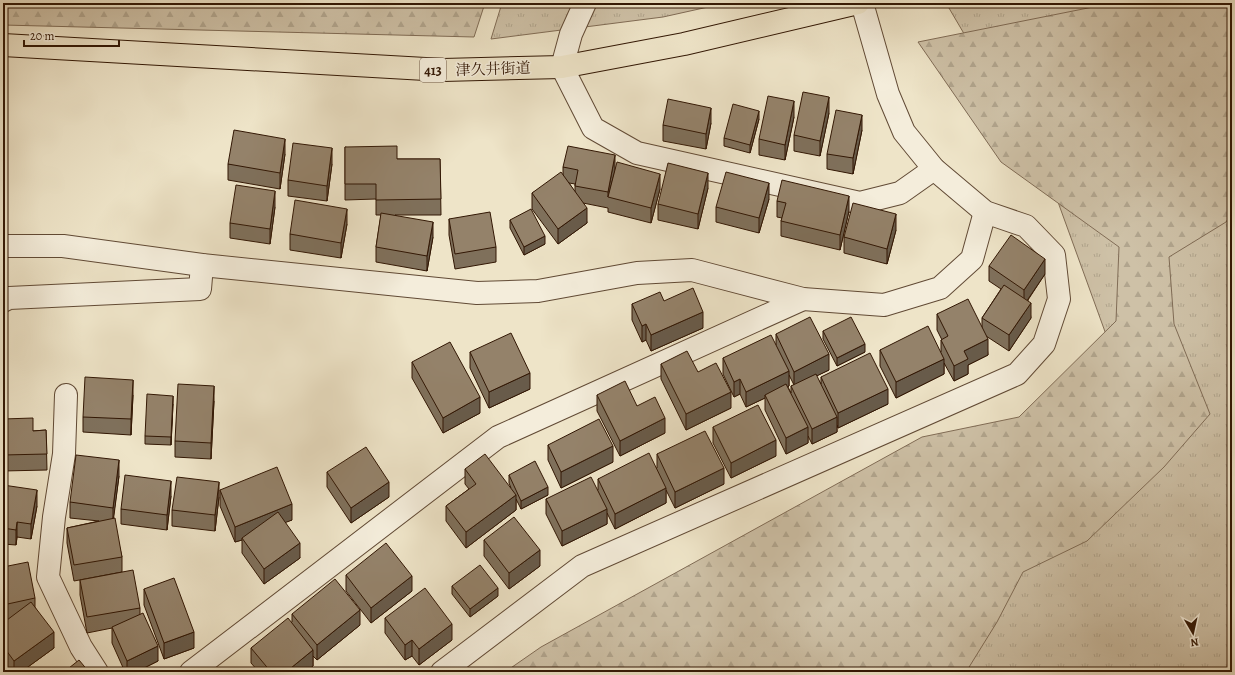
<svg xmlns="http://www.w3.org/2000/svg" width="1235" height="675" font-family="Alegreya,'Noto Serif JP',serif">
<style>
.grass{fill:url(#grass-tufts);stroke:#806c56}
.forest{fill:url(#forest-firs);stroke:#806c56}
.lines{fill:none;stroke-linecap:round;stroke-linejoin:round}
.minor-casing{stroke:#614a35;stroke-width:24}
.tertiary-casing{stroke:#614a35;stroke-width:24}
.trunk-casing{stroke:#321704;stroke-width:24}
.minor{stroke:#f4eddb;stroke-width:22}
.tertiary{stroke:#f4eddb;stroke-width:22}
.trunk{stroke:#eee4c8;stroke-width:22}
.wall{fill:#7f705b;stroke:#321704;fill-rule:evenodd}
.shaded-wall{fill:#685b4a;stroke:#321704}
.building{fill:#94826a;stroke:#321704}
.labels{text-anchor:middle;stroke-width:3;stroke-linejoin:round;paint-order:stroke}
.shield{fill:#f4eddb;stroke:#6c5744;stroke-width:1}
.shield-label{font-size:14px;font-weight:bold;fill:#321704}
.street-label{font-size:15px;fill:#321704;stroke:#f4eddb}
</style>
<defs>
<pattern id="grass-tufts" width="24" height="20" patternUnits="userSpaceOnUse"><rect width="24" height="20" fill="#cec1a7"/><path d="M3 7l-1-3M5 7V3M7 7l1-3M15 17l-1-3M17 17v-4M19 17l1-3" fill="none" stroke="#b1a58e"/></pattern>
<pattern id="forest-firs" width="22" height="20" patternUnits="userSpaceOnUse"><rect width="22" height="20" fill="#cec1a7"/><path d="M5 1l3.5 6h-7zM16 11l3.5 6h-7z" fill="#b1a58e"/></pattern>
</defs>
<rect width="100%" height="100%" fill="#eee4c8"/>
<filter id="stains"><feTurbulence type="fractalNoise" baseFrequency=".005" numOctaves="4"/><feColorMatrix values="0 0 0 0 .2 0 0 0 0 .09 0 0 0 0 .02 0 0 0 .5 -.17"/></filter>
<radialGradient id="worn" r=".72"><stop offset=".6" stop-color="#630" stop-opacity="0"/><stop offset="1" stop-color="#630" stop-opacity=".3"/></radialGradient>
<!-- grass -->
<g class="grass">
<polygon points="502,3 726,3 663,17 491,39"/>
<polygon points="946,3 1232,3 1232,672 893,672 1124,384 1050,180"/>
</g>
<!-- forest -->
<g class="forest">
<polygon points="3,3 485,3 474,37 3,25"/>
<polygon points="1113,3 1232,3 1232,213 1226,222 1169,257 1174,324 1210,414 1164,467 1087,541 1023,572 997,622 966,672 505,672 541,647 922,437 1019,417 1116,321 1119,247 1001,162 918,42"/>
</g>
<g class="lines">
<defs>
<g id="minor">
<polyline points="562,67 593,128 637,153 860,203 900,193 934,169"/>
<polyline points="3,246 63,246 202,265 477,293 538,291 637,273 692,270 803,299 884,305 940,288 972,259 985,212"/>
<polyline points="3,301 9,298 200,289 202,265"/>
<polyline points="66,395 64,454 54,517 48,577 81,647 97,672"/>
<polyline points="191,672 498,437 803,299"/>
<polyline points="442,672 582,566 1017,374 1044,344 1059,299 1054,255 1026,226 985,212 934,169 904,132 888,94 862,3"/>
</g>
<polyline id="tertiary" points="562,67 571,34 585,3"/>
<polyline id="trunk" points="3,45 443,70 562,67 684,44 858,3"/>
</defs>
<!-- minor casing -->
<use href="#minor" class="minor-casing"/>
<!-- tertiary casing -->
<use href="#tertiary" class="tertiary-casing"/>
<!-- trunk casing -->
<use href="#trunk" class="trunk-casing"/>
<!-- minor -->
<use href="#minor" class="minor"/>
<!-- tertiary -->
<use href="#tertiary" class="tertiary"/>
<!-- trunk -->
<use href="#trunk" class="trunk"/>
</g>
<!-- wall -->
<g class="wall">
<polygon points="829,113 820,156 794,151 794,135"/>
<polygon points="794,117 785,160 759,155 759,139"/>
<polygon points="759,119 750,153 724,146 724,138"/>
<polygon points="711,123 706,149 663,141 663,125"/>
<polygon points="862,130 853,174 827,169 827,154"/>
<polygon points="345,147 397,159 440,159 441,215 395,215 433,237 427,271 376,262 376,247 381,215 376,215 376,199 345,200"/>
<polygon points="285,154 280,189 228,180 228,164"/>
<polygon points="332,164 327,201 288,196 288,180"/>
<path d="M563,167l52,1 45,21 -9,34 -43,-11v-4l-25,-5 4,20 -29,21 -26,-35v-16l31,-17zM569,183l6,1v8z"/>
<polygon points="708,188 698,229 658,220 658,204"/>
<polygon points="769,199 759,233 716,222 716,207"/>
<polygon points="777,201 849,211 840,250 781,236 781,221 782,218 777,217"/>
<polygon points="275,207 270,244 230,238 230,223"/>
<polygon points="449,219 496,247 496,262 455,269 449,235"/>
<polygon points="510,220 545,244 524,255 510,228"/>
<polygon points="347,224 341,258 290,250 290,234"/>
<polygon points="896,230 887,264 844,253 844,237"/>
<polygon points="989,266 1045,274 1028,300 1031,318 1009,351 986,336 988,355 968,365 968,374 954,381 944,363 944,374 896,398 880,366 880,350 941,352 941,340 942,340 937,330 937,314 982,328 982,318 1001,289 989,281"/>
<polygon points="664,301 703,328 651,351 646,340 642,342 632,320 632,304"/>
<polygon points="823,331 865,352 837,366 823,339"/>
<path d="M776,334l53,36 -13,6 5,8v-7l67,27 -50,24 -1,-3v7l-25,12 -4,-8v7l-22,11 -21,-44v-12l-19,9 -6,-13 -6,3 -11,-23v-16l53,-13zM789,375l5,10 -3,1v7l-3,-6 1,-1z"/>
<polygon points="470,352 530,389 489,408 470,368"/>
<polygon points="412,362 480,413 443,433 412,378"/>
<polygon points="661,364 698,372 731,408 686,430 661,379"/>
<polygon points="133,395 131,435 83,432 83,417"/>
<polygon points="597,395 637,406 665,433 620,456 597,411"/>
<polygon points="214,401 211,459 175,457 175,441"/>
<polygon points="173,404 171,445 145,444 145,436"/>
<polygon points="3,419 33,431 46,430 47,470 3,471"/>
<polygon points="713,427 776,456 731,478 713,443"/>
<polygon points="548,445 613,462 561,488 548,460"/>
<polygon points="657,454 724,484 675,508 666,490 666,503 615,529 607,513 607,524 562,546 546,514 546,499 598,490 598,479 657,468"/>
<polygon points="465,469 511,488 509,483 509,475 548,495 521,509 516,499 516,510 466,548 446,521 446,506 469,489 465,484"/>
<polygon points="327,472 389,497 351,523 327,487"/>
<polygon points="119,476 113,519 122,557 122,572 74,581 67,543 67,528 99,521 70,518 70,502"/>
<polygon points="3,485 37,506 31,539 17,537 16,545 3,544"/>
<polygon points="220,490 292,520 285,522 300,558 264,584 242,553 242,540 235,542 220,506"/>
<polygon points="171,496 167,530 121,524 121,509"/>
<polygon points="219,497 215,531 172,526 172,510"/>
<polygon points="484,540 540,566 509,589 484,556"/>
<polygon points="3,567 35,598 35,607 54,648 21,672 11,672 3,662 3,623 7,620 3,620"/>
<polygon points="346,575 412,591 371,623 346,591"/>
<polygon points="80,580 140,608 140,614 158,661 136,672 125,672 112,643 112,628 87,633 80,595"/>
<polygon points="452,586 498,596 470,617 452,594"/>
<polygon points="144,589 194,648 164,659 144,605"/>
<polygon points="292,614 360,625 317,660 313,656 313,666 306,672 259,672 251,663 251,648 292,622"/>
<polygon points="385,618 452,640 419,665 412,656 405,660 385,633"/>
</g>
<!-- shaded-wall -->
<g class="shaded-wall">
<polygon points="829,97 829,113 820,156 820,141"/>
<polygon points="794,101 794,117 785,160 785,145"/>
<polygon points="711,108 711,123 706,149 706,134"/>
<polygon points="759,111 759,119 750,153 750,145"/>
<polygon points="862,115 862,130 853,174 853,158"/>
<polygon points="285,139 285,154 280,189 280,173"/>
<polygon points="332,148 332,164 327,201 327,186"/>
<polygon points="615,155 615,171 608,197 608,192"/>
<polygon points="708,173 708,188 698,229 698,214"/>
<polygon points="660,174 660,189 651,223 651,208"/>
<polygon points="769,183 769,199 759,233 759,218"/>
<polygon points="275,191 275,207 270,244 270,229"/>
<polygon points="849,196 849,211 840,250 840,235"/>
<polygon points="587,208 587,223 558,244 558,229"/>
<polygon points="347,209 347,224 341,258 341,243"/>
<polygon points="896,214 896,230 887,264 887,249"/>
<polygon points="433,222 433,237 427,271 427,256"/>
<polygon points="545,236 545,244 524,255 524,247"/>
<polygon points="1045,259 1045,274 1024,305 1024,290"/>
<polygon points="1031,303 1031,318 1009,351 1009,335"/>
<polygon points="703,312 703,328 651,351 651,335"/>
<polygon points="646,324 646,340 642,342 642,326"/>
<polygon points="988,339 988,355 968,365 968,374 954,381 954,366 964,351"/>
<polygon points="865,344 865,352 837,366 837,358"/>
<polygon points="829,354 829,370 794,387 794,372"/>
<polygon points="944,359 944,374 896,398 896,382"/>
<polygon points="789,371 789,386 766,397 765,395 765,398 746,407 746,392"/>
<polygon points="530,373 530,389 489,408 489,392"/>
<polygon points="740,379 740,394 734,397 734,382"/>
<polygon points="133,380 133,395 131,435 131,419"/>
<polygon points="214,386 214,401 211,459 211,443"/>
<polygon points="888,389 888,404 838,428 838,413"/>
<polygon points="731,392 731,408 686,430 686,414"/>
<polygon points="173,396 173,404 171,445 171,437"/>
<polygon points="480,397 480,413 443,433 443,418"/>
<polygon points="837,417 837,432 812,444 812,429"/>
<polygon points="665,418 665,433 620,456 620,441"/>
<polygon points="808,427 808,443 786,454 786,438"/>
<polygon points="776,440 776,456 731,478 731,463"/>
<polygon points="613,446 613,462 561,488 561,472"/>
<polygon points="119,460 119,476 113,523 113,508"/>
<polygon points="724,468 724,484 675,508 675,492"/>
<polygon points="171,481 171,496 167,530 167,515"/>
<polygon points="219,482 219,497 215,531 215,515"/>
<polygon points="389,482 389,497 351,523 351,508"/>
<polygon points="548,487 548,495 521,509 521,501"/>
<polygon points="666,488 666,503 615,529 615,514"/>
<polygon points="37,490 37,506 31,539 31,524"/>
<polygon points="516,495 516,510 466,548 466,532"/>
<polygon points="292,504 292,520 243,539 242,538 242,540 235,542 235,527"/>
<polygon points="607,509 607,524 562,546 562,531"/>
<polygon points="17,522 17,537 16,545 16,530"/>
<polygon points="300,543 300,558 264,584 264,569"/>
<polygon points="540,550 540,566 509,589 509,573"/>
<polygon points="412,576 412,591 371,623 371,608"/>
<polygon points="498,588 498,596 470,617 470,609"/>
<polygon points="360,610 360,625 317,660 317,645"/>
<polygon points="452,624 452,640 419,665 419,649"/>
<polygon points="54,632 54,648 21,672 14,672 14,661"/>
<polygon points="194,632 194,648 164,659 164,643"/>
<polygon points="412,640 412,656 405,660 405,645"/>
<polygon points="158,646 158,661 136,672 127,672 127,661"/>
<polygon points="313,650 313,666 306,672 286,672"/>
</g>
<!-- building -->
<g class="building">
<polygon points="803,92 829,97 820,141 794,135"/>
<polygon points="768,96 794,101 785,145 759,139"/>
<polygon points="668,99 711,108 706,134 663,125"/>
<polygon points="733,104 759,111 750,145 724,138"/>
<polygon points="836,110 862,115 853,158 827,154"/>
<polygon points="234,130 285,139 280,173 228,164"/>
<polygon points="293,143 332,148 327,186 288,180"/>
<polygon points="397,146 397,159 440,159 441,199 376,200 376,184 345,184 345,147"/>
<polygon points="568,146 615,155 608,192 575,186 578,170 563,167"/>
<polygon points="617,162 660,174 651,208 608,197"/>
<polygon points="668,163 708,173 698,214 658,204"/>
<polygon points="561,172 587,208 558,229 532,193"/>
<polygon points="726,172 769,183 759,218 716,207"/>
<polygon points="782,180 849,196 840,235 781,221 786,203 777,201"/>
<polygon points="236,185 275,191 270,229 230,223"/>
<polygon points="295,200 347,209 341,243 290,234"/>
<polygon points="853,203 896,214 887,249 844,237"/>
<polygon points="531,209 545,236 524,247 510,220"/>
<polygon points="490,212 496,247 455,254 449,219"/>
<polygon points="381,213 433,222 427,256 376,247"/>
<polygon points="1011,235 1045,259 1024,290 989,266"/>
<polygon points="1004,285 1031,303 1009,335 982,318"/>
<polygon points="693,288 703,312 651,335 646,324 642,326 632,304 660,292 664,301"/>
<polygon points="968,299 988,339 964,351 968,359 954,366 941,340 948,336 937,314"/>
<polygon points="810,317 829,354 794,372 776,334"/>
<polygon points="851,317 865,344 837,358 823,331"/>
<polygon points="928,326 944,359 896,382 880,350"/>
<polygon points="511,333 530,373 489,392 470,352"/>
<polygon points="771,335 789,371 746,392 740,379 734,382 723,358"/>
<polygon points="450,342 480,397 443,418 412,362"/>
<polygon points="687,351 698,372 716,363 731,392 686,414 661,364"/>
<polygon points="870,353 888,389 838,413 821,377"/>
<polygon points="816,374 837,417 812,429 791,386"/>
<polygon points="85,377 133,380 131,419 83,417"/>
<polygon points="625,381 637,406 655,397 665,418 620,441 597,395"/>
<polygon points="178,384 214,386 211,443 175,441"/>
<polygon points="786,384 808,427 786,438 765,395"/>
<polygon points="147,394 173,396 171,437 145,436"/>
<polygon points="758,405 776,440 731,463 713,427"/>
<polygon points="33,418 33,431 46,430 47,454 3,455 3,419"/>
<polygon points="599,419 613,446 561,472 548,445"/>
<polygon points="705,431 724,468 675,492 657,454"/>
<polygon points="366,447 389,482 351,508 327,472"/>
<polygon points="649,453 666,488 615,514 598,479"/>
<polygon points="485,454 516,495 466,532 446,506 476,484 465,469"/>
<polygon points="76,455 119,460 113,508 70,502"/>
<polygon points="535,461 548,487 521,501 509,475"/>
<polygon points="277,467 292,504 235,527 220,490"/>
<polygon points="125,475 171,481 167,515 121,509"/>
<polygon points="177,477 219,482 215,515 172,510"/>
<polygon points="591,477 607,509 562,531 546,499"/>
<polygon points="3,485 37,490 31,524 17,522 16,530 3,528"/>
<polygon points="278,512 300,543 264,569 242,538"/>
<polygon points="514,517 540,550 509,573 484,540"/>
<polygon points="115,518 122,557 74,565 67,528"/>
<polygon points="386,543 412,576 371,608 346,575"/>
<polygon points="28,562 35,598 3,605 3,567"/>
<polygon points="480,565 498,588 470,609 452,586"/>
<polygon points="133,570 140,608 87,617 80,580"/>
<polygon points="174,578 194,632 164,643 144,589"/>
<polygon points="335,579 360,610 317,645 292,614"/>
<polygon points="425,588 452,624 419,649 412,640 405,645 385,618"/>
<polygon points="31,602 54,632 14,661 3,646 3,623"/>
<polygon points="143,613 158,646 127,661 112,627"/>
<polygon points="288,618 313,650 286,672 271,672 251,648"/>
<polygon points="79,660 89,672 64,672"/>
</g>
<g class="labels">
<!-- shield labels -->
<rect class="shield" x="420" y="58" width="26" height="24" rx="3"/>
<g class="shield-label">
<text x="433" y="75">413</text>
</g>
<!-- street labels -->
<g class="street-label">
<text transform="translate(493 69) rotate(-2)" y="5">津久井街道</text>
</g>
</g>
<!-- margin -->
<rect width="1235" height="675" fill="none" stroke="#eee4c8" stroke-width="16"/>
<rect x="4" y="4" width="1227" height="667" fill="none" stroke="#321704" stroke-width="2"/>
<rect x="8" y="8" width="1219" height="659" fill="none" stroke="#321704"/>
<!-- north arrow -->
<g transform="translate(1193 633) rotate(171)" stroke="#f4eddb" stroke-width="3" paint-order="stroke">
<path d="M0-3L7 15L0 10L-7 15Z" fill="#321704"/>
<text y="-6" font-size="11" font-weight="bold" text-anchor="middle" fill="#321704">N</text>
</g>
<!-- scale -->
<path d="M24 40v6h95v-6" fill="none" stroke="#321704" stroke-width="2"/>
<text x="30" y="40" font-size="12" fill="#321704" stroke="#f4eddb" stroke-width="3" paint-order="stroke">20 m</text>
<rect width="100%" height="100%" filter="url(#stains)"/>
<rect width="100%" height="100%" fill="url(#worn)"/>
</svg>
